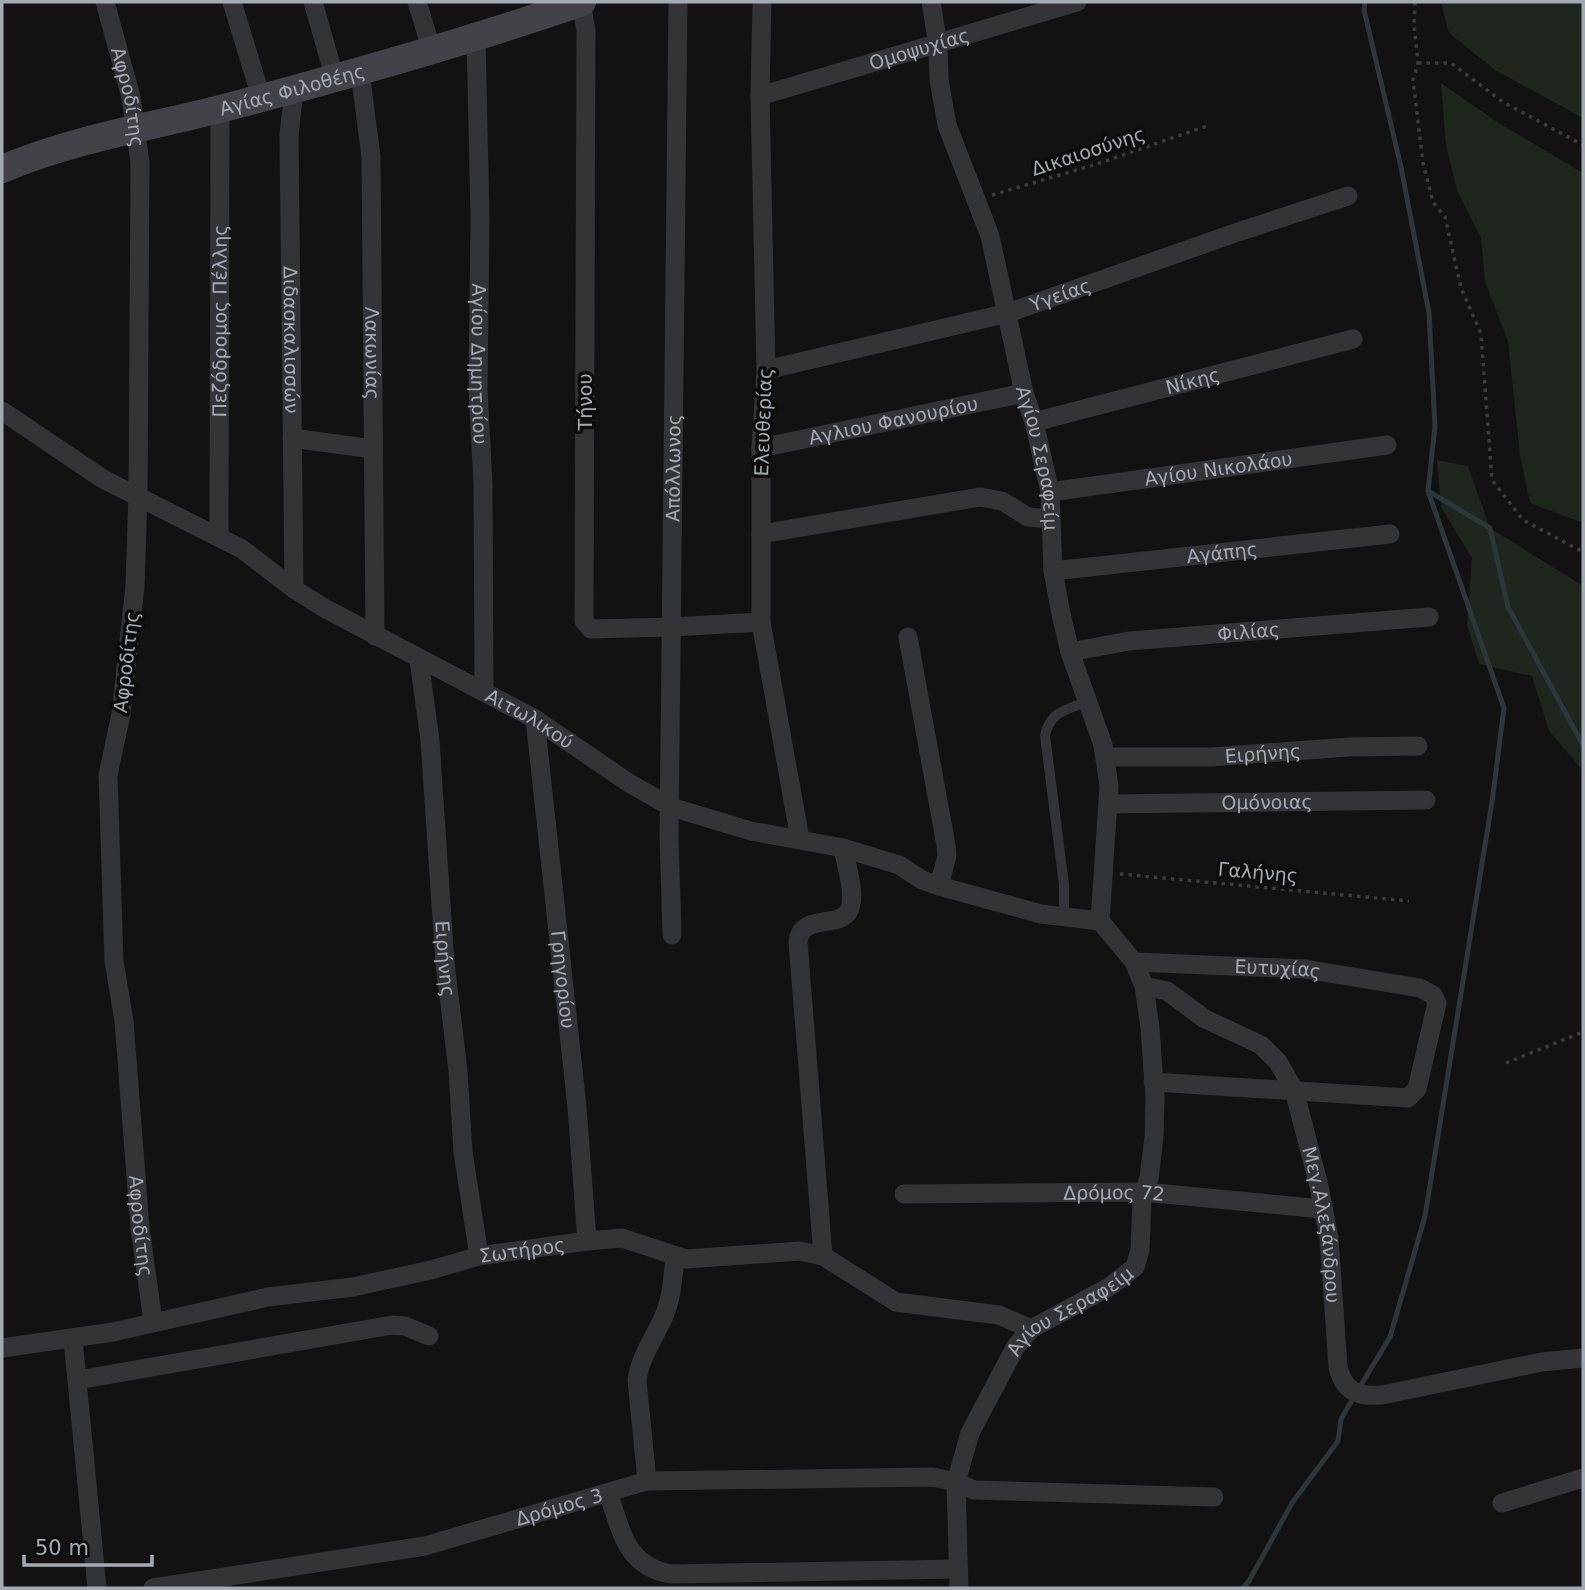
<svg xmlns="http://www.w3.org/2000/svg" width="1585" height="1590" font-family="'DejaVu Sans',sans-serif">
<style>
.green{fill:#1e261e}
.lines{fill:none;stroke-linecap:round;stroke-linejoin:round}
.stream{stroke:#2c363b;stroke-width:5}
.path{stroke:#393b3f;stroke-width:3.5;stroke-dasharray:3.5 5;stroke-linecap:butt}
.lane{stroke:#333438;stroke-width:10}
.street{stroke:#333438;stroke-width:19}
.secondary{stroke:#414348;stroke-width:28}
.labels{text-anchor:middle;stroke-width:7;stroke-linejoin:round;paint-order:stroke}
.street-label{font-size:19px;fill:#a3aab3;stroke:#0d0d0e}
</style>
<rect width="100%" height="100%" fill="#121213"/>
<!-- green -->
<g class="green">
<polygon points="1441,2 1583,2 1583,118 1495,70 1449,33"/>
<polygon points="1441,83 1497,122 1583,173 1583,523 1530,503 1520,455 1508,341 1485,282 1481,238 1457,190 1446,145"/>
<polygon points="1437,460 1468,466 1490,528 1583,586 1583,771 1549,731 1532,676 1479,664 1467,625 1472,558 1441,507"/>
</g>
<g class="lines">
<!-- stream -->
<g class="stream">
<polyline points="1428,491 1490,528 1508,607 1583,745"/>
<polyline points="1361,1385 1390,1337 1425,1216 1492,802 1504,708 1428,491 1435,426 1429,313 1401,167 1364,10 1365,2"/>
<polyline points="1243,1588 1249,1581 1292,1503 1338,1441 1341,1419 1351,1402"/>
</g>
<!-- path -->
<g class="path">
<polyline points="1415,2 1414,24 1418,63 1413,80 1423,163 1433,202 1445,217 1461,288 1481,334 1492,480 1523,520 1583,552"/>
<polyline points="1418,63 1451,63 1503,102 1583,145"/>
<polyline points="992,195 1097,164 1207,126"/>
<polyline points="1120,874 1409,901"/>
<polyline points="1506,1063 1583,1032"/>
</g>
<!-- lane -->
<path class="lane" d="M1064,918v-33l-19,-150c6,-24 21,-25 43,-34"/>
<!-- street -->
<g class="street">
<path id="s1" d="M105,2l26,95 9,66 -2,332 -3,91 -14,128 -13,61 6,186 10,60 16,207 13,94"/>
<polyline points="232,2 261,97"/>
<polyline points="313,2 335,79"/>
<polyline points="417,2 432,51"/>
<polyline points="581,2 586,31 584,621 591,629 672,627 761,622"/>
<polyline points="762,2 760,96 766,370 761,448 761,622 800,839"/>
<path id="s2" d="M931,2l7,43 1,35 8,45 43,111 34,157 10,29 16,70 3,79 8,43 9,38 33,93 6,41 -9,135"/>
<path id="s3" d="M476,37l4,182 -2,171 5,94 1,206"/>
<path id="s4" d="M360,72l11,85 4,479"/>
<path id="s5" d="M294,90l-5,45 5,454"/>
<path id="s6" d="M760,96l317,-94"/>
<path id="s7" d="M766,370l242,-57 227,-80 113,-37"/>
<path id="s8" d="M2,411l101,68 139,70 52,40 32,20 209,110 94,64 42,24 80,24 92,17 56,17 23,15 17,6 102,28 59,7"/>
<path id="s9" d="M1034,422l319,-83"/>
<polyline points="292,438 373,449"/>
<path id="s10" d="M761,448l263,-55"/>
<path id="s11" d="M1050,492l337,-47"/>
<polyline points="761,534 980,497 1002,501 1028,517 1051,519"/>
<path id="s12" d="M219,535l1,-426"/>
<path id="s13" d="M1053,571l337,-37"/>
<polyline points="908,637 946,845 947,856 939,886"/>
<path id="s14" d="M1070,652l59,-11 300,-24"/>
<path id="s15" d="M419,659l11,82 15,222 13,108 5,81 16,104"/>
<path id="s16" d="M535,719l42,388 10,134"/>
<path id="s17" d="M1105,757h106l138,-10 69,-1"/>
<path id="s18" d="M1108,804l318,-4"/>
<path id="s19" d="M1100,921l34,41 10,24 23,5 38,28 56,26 17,17 16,28 25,96 10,52 9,129c6,25 20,30 44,28l160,-33 41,-4"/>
<path id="s20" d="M672,935l-3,-99 9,-834"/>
<path id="s21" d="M1134,962l171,7 115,19 13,7 4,8 -20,86 -9,9 -255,-16"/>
<path id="s22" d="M904,1194l240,-2 179,17"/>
<path d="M823,1256l-25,-314c3,-32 49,-9 53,-38 3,-17 -5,-39 -8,-56"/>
<polyline points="73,1339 97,1588"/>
<path id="s23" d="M2,1348l111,-16 155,-35 85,-10 78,-17 48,-14 108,-15 35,-3 64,21 114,-8 23,5 73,46 103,13 32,14"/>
<polyline points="78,1380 392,1325 405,1326 429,1336"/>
<path d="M647,1481l-10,-101c3,-23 18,-43 27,-64 8,-19 9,-40 11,-59"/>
<path d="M608,1493c14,38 17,73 63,81l286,-5"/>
<polyline points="1502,1503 1583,1478"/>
<path id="s24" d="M153,1588l272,-42 222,-65 286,-4 23,5 18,8 240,7"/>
<path id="s25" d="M959,1588l-3,-106 14,-49 46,-87 15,-17 78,-42 26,-20 5,-17 2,-51 7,-21 5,-41 1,-39 -5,-70 -6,-42"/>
</g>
<!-- secondary -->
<path class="secondary" id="s26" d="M2,169c68,-29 142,-41 214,-59 123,-32 245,-66 366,-108"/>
</g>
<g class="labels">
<!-- street labels -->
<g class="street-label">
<text dy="7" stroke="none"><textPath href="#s6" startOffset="166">Ομοψυχίας</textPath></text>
<text dy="7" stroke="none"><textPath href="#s26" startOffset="301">Αγίας Φιλοθέης</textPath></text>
<text dy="7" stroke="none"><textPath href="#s1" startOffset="98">Αφροδίτης</textPath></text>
<text transform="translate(1088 151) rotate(-18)" y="7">Δικαιοσύνης</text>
<text dy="7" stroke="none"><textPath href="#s7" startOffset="304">Υγείας</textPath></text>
<text dy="7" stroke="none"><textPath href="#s12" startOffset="214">Πεζόδρομος Πέλλης</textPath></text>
<text dy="7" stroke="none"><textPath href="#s5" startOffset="250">Διδασκαλισσών</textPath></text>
<text dy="7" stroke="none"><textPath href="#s4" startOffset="282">Λακωνίας</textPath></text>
<text dy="7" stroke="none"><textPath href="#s3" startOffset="327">Αγίου Δημητρίου</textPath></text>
<text dy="7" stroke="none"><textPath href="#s9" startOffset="164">Νίκης</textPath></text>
<text transform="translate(585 402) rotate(-90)" y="7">Τήνου</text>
<text dy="7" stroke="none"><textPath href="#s10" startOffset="135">Αγλιου Φανουρίου</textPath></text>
<text transform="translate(763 422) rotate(-88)" y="7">Ελευθερίας</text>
<text dy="7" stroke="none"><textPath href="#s2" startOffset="471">Αγίου Σεραφείμ</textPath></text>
<text dy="7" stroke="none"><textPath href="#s20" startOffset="467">Απόλλωνος</textPath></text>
<text dy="7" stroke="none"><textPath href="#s11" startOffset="170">Αγίου Νικολάου</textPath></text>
<text dy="7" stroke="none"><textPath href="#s13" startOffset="170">Αγάπης</textPath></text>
<text dy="7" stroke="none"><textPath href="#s14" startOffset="180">Φιλίας</textPath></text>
<text transform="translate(126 662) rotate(-83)" y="7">Αφροδίτης</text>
<text dy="7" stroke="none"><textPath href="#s8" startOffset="612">Αιτωλικού</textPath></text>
<text dy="7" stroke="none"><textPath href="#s17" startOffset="158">Ειρήνης</textPath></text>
<text dy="7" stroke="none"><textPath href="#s18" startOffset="159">Ομόνοιας</textPath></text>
<text transform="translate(1258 872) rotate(5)" y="7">Γαλήνης</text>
<text dy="7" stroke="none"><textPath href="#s15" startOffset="301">Ειρήνης</textPath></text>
<text dy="7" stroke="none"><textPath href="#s21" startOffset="144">Ευτυχίας</textPath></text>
<text dy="7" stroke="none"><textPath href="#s16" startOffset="262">Γρηγορίου</textPath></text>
<text dy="7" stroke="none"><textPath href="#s22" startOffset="210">Δρόμος 72</textPath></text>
<text dy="7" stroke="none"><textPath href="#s1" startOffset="1232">Αφροδίτης</textPath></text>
<text dy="7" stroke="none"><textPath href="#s19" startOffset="406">Μεγ.Αλεξάνδρου</textPath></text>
<text dy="7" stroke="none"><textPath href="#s23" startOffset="530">Σωτήρος</textPath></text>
<text dy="7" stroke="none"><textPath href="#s25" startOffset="320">Αγίου Σεραφείμ</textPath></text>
<text dy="7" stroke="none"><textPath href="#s24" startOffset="415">Δρόμος 3</textPath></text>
</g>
</g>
<!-- border -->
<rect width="1585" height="1590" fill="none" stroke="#a3aab3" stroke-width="7"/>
<!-- scale -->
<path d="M24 1555v10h128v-10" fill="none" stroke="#a3aab3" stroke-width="3.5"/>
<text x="35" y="1555" font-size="21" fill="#a3aab3" stroke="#0d0d0e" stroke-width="5" paint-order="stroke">50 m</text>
</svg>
